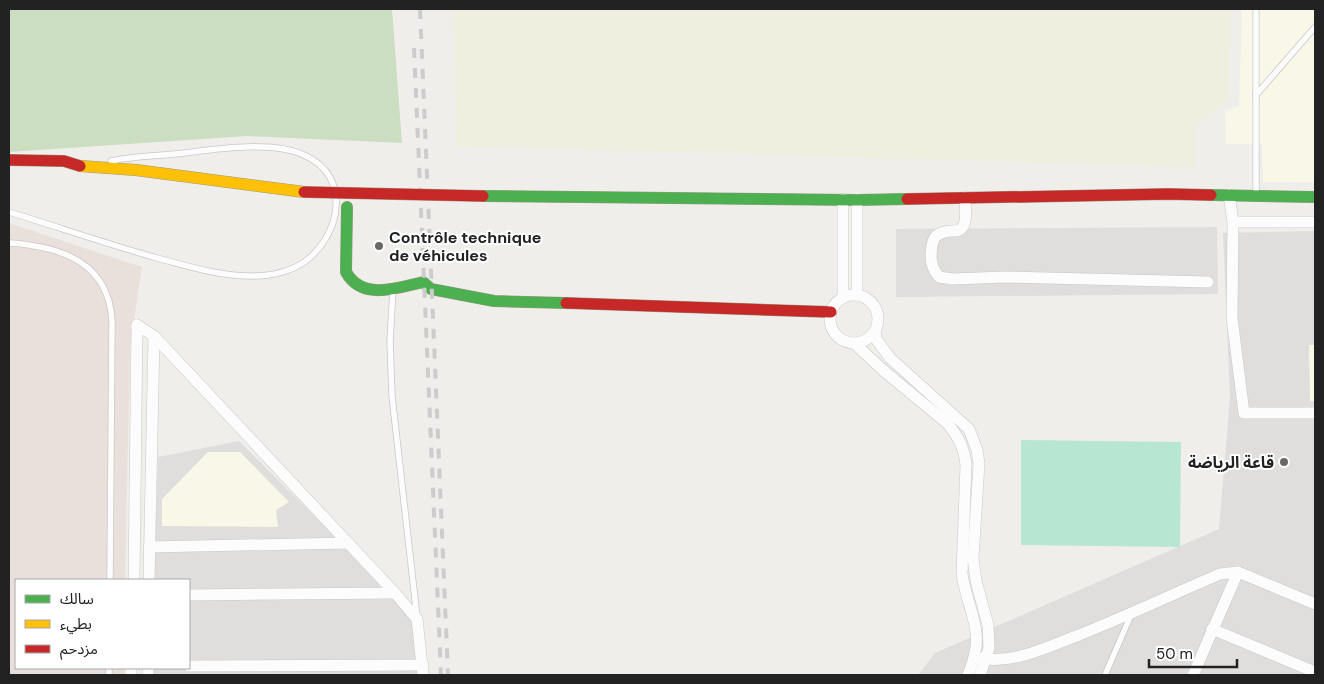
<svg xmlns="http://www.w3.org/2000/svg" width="1324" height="684" font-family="'DM Sans','Noto Sans Arabic',sans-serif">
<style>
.residential{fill:#dfdedc}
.education{fill:#f8f7e8}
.military{fill:#eae0db}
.farmland{fill:#efefdf}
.forest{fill:#cbdec1}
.pitch{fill:#b7e6d2}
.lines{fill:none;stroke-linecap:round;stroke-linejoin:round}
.lane-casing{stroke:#c9c8c7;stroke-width:7}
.street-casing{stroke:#c9c8c7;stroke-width:12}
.fast-casing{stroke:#999a82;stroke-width:12}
.slow-casing{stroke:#999a82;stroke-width:12}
.jam-casing{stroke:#999a82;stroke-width:12}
.lane{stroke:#fdfcfc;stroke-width:5.5}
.street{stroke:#fdfcfc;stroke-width:11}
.fast{stroke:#4caf50;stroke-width:11}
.slow{stroke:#ffc107;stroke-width:11}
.jam{stroke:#c62828;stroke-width:11}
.rail{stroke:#ccc;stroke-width:4;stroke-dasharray:10 10;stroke-linecap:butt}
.jam-bridge-casing{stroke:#a79c86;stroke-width:12;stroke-linecap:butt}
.jam-bridge{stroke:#c62828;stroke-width:11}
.poi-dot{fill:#6a6968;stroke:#fff;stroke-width:2}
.labels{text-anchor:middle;stroke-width:4;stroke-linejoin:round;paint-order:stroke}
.poi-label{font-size:16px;font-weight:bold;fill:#222;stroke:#fff;text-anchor:start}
</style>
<rect width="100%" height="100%" fill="#f0eeeb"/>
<!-- residential -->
<g class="residential">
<polygon points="1217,227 1218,294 896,297 896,229"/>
<polygon points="1315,231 1315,675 918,675 935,653 1219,529 1230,398 1223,233"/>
<polygon points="239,441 415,616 423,675 151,675 151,668 189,668 189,580 154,580 158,457"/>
</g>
<!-- education -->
<g class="education">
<polygon points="1242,9 1315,9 1315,182 1263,182 1262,144 1226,144 1225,111 1239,106"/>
<polygon points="1309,345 1315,345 1315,401 1310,401"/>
<polygon points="208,452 240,452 289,502 276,510 278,527 162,526 162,499"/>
</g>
<!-- military -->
<polygon class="military" points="9,223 142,267 130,347 125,580 16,580 16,668 124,668 124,675 9,675"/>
<!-- farmland -->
<polygon class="farmland" points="453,9 1231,9 1228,100 1195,126 1196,167 456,146"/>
<!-- forest -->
<polygon class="forest" points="9,9 392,9 402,143 247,136 9,152"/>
<!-- pitch -->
<polygon class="pitch" points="1021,440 1181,442 1180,547 1021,545"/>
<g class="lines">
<defs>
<g id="lane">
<polyline points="1256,9 1256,194"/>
<polyline points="1256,95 1315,27"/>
<path d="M9,212c49,15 98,32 148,46 31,8 65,19 97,18 18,0 39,-5 53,-16 34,-27 44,-83 -1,-104 -34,-17 -94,-6 -131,-2 -21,2 -43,2 -64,7"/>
<path d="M9,243c11,0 20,2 31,4 42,8 70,30 72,75l-2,258"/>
<polyline points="393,290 390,341 392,396 417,617"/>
<polyline points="109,675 109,668"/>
<polyline points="1105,675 1131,615"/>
</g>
<g id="street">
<polyline points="1229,195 1233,222 1232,318 1244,413 1315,413"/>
<path d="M965,198c0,8 3,26 -4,31 -2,2 -8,2 -11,2 -17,2 -18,9 -19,24 0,9 2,15 8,22l14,2 52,-2 203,5"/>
<polyline points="857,200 857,295"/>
<polyline points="1233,222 1315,222"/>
<circle cx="854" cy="319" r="24"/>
<polyline points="843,298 843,199"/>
<polyline points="137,325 154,336 149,580"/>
<polyline points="875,331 876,339 890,358 969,429 977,450 979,464 973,558 976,581 988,625 989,648 980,675"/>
<polyline points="154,336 395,593 417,619 423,675"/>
<path d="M854,343l30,28 63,52c11,13 17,24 19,42l-4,109c7,43 25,57 6,101"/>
<polyline points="149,547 348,543"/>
<polyline points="134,580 137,325"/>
<polyline points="189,595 395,593"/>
<polyline points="1212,629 1315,672"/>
<path d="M979,658c34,7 70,-12 100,-23 48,-19 94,-41 141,-61l18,-2 77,32"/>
<polyline points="189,666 423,665"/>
<polyline points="131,668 131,675"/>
<polyline points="148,675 148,668"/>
<polyline points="1193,675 1238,572"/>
</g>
<g id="fast">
<polyline points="1211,195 1315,197"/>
<polyline points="483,196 857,200 907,199"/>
<path d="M347,207l-1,65c16,29 51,16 77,10l8,7 63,12 72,2"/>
</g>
<polyline id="slow" points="80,166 136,170 304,192"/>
<g id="jam">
<polyline points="9,160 64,161 80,166"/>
<polyline points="907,199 1168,194 1211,195"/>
<polyline points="566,303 831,312"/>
</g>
</defs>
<!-- lane casing -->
<use href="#lane" class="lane-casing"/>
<!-- street casing -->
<use href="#street" class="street-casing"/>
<!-- fast casing -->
<use href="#fast" class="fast-casing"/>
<!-- slow casing -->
<use href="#slow" class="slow-casing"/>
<!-- jam casing -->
<use href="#jam" class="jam-casing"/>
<!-- lane -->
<use href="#lane" class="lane"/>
<!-- street -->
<use href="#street" class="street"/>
<!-- fast -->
<use href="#fast" class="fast"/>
<!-- slow -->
<use href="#slow" class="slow"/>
<!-- jam -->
<use href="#jam" class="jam"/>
<!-- rail -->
<g class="rail">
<polyline points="420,9 448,675"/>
<polyline points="414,48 441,675"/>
</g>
<defs>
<polyline id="jam-bridge" points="304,192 483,196"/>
</defs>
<!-- jam-bridge casing -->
<use href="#jam-bridge" class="jam-bridge-casing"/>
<!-- jam-bridge -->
<use href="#jam-bridge" class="jam-bridge"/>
</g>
<!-- markers -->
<g class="poi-dot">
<circle cx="379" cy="246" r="5"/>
<circle cx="1284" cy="462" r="5"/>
</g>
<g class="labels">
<!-- poi labels -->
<g class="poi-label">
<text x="389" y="243">Contrôle technique<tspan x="389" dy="18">de véhicules</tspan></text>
<text x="1274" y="468" text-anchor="end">قاعة الرياضة</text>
</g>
</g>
<!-- border -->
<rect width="1324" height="684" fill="none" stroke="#222222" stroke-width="20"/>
<!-- legend -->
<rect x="15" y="579" width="175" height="90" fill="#ffffff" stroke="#a7a7a7"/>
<rect x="25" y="595" width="25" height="8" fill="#4caf50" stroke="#a7a7a7"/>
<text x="60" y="604" font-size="15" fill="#222222">سالك</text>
<rect x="25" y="620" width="25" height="8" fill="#ffc107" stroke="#a7a7a7"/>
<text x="60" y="629" font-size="15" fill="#222222">بطيء</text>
<rect x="25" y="645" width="25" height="8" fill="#c62828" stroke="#a7a7a7"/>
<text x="60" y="654" font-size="15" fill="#222222">مزدحم</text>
<!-- scale -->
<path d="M1149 659v8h88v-8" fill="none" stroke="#222222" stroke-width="2.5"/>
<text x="1156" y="659" font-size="15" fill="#222222" stroke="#ffffff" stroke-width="4" paint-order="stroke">50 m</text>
</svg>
